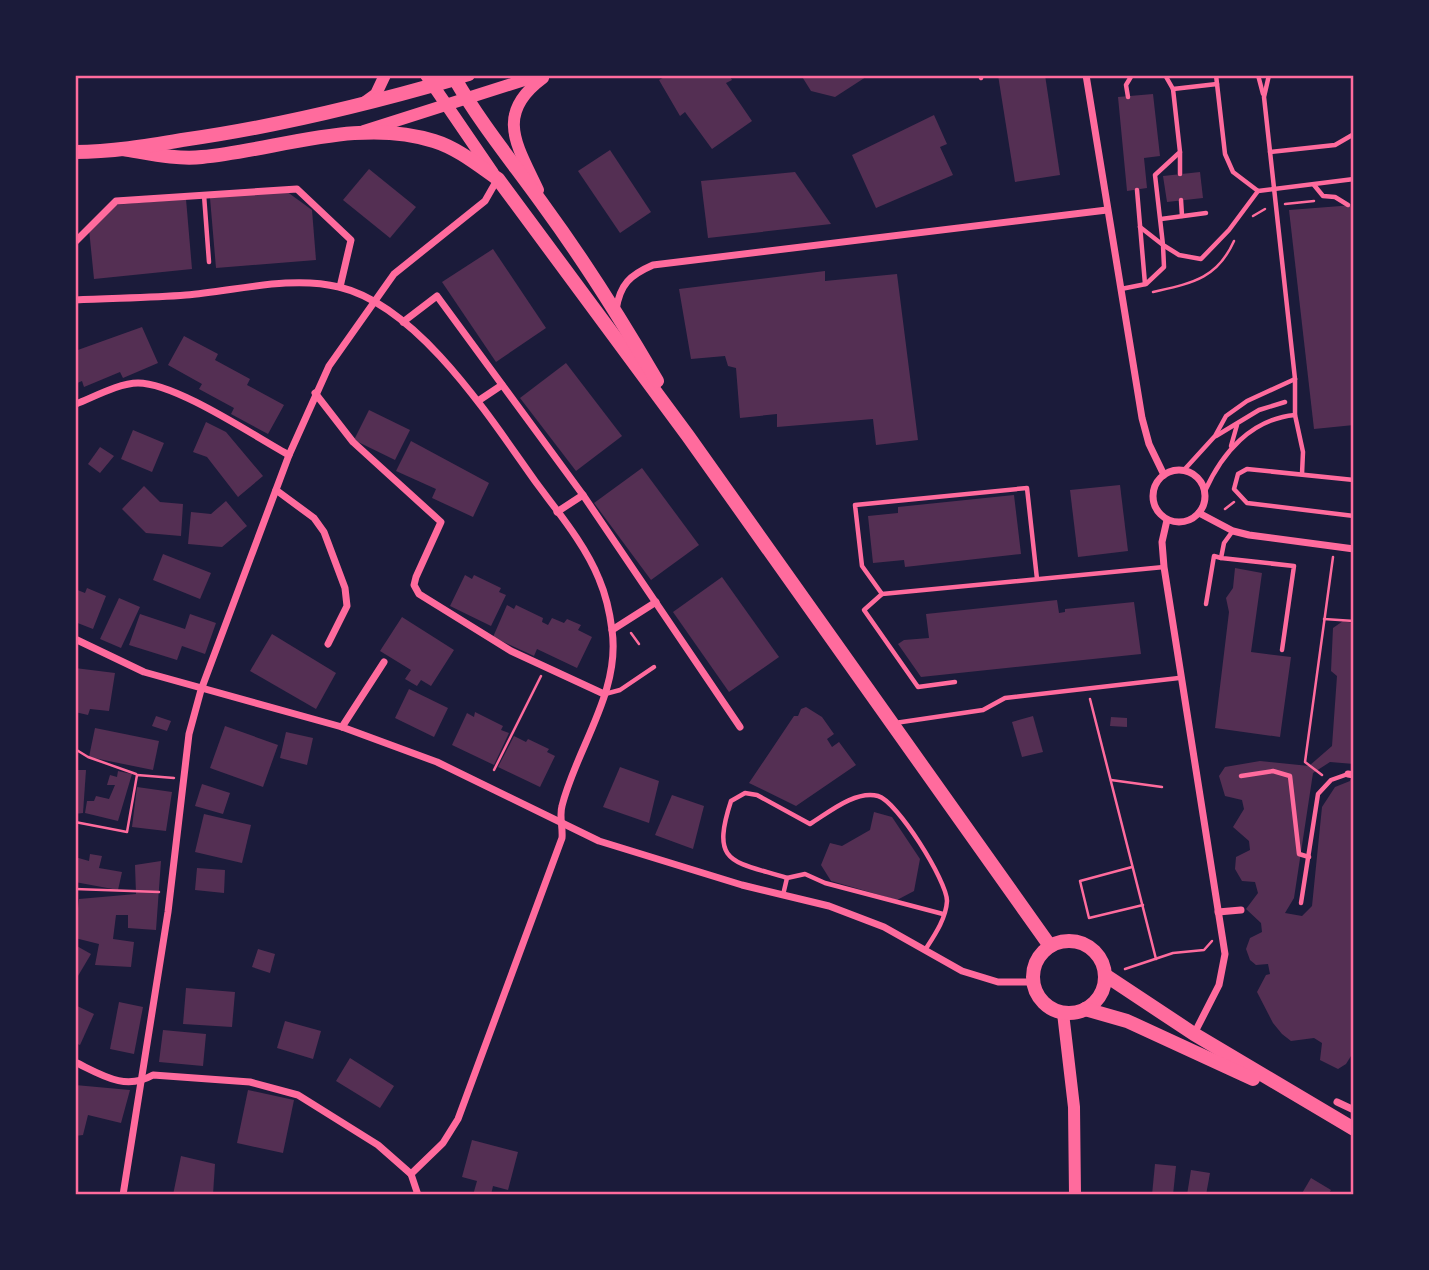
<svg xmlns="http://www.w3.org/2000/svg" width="1429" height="1270" font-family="'Roboto Condensed',sans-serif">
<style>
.building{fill:#542f53}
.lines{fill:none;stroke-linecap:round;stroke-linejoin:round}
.path{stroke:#ff6b9d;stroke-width:2.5}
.service{stroke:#ff6b9d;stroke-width:4.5}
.minor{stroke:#ff6b9d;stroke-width:7}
.secondary{stroke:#ff6b9d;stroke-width:12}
.primary{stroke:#ff6b9d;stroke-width:14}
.neatline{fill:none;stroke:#ff6b9d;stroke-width:2.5}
</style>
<rect width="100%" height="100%" fill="#1b1b3a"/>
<!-- building -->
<g class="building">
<polygon points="668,75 729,75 732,80 726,83 752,121 712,149 685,112 680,116 659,80"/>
<polygon points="801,75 869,75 835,97 811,91"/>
<polygon points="998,75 1045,75 1060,175 1015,182"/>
<polygon points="1153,94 1160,156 1144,158 1147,188 1127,191 1118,97"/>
<polygon points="934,115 947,144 940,147 953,175 876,208 852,155"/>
<polygon points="610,150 651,212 620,233 578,171"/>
<polygon points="369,169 416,207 390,238 343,200"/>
<polygon points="795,172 831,224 708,238 701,181"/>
<polygon points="1200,172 1203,198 1167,202 1163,176"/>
<polygon points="286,191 312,210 316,260 216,268 210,198"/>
<polygon points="186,199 192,269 94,279 89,229 113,205"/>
<polygon points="1354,205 1354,425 1314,429 1289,210"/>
<polygon points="493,249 546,328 496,362 442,282"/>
<polygon points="825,271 825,281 897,274 918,440 876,445 873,419 777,427 777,414 740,418 736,368 728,366 725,356 691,359 679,289"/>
<polygon points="142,327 158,363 123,378 120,372 84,387 82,381 75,384 75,351"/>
<polygon points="184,336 218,354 215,360 250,379 247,385 284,405 268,434 231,414 234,408 199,389 202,384 168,365"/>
<polygon points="566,363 622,436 576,471 520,398"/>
<polygon points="369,410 410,430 395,460 354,440"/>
<polygon points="206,422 226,432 263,476 238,497 207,457 193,452"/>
<polygon points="133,430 164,443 152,472 121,459"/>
<polygon points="411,441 489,483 473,517 432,498 436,489 396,471"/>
<polygon points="100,447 114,456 100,473 88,464"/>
<polygon points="642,468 699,545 651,580 594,503"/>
<polygon points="1120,485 1128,551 1078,557 1070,490"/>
<polygon points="144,486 160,502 183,504 181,536 146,533 122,509"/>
<polygon points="1014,495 1021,554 905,567 904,560 873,563 868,516 898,513 898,507"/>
<polygon points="226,501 247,526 222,547 188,544 191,512 211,514"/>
<polygon points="163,554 211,573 200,599 153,580"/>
<polygon points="1235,568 1262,573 1251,652 1291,657 1280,737 1215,728 1229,612 1226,598 1233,588"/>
<polygon points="465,575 472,579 474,575 501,588 499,592 506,595 491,626 450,606"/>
<polygon points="722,577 779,657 729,692 673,612"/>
<polygon points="87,588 106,596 93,629 75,622 75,589 85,593"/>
<polygon points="119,598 140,607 121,648 100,639"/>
<polygon points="1057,600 1059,613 1065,612 1065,609 1134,602 1141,654 921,677 898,644 904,640 929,638 926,614"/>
<polygon points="507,605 514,609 516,605 543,618 542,622 548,625 552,618 564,623 567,619 581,625 578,630 592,637 577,668 537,649 534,656 493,637"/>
<polygon points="140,614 185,629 190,614 216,623 205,654 182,646 177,660 129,645"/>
<polygon points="402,617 454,650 431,686 421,680 417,686 405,679 411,670 380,651"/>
<polygon points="1343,621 1354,623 1354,764 1330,762 1313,773 1294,898 1285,913 1302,916 1312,906 1322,807 1335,787 1350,781 1354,768 1354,1058 1351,1056 1346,1064 1338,1069 1320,1060 1322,1043 1314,1038 1291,1041 1282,1034 1273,1023 1257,992 1266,975 1270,974 1268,964 1256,965 1250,960 1246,949 1250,938 1262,932 1261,923 1246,909 1258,893 1255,882 1242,881 1235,869 1236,857 1250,850 1249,841 1233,827 1244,809 1242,800 1225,796 1219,776 1225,767 1260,761 1309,766 1332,746 1337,676 1331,671 1333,628"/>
<polygon points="272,634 336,673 316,709 250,671"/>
<polygon points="75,668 115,673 109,711 90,709 88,715 75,712"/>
<polygon points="409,689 448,708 434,737 395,718"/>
<polygon points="806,707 822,717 834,734 827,739 832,747 839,742 856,765 796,806 749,783 794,716 798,716 801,709"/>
<polygon points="475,712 503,726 501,730 509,733 494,765 452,745 467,713 474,717"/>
<polygon points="156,716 171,721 167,731 152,726"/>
<polygon points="1033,716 1043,752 1022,757 1012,722"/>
<polygon points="1111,717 1127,718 1127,727 1110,726"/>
<polygon points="225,726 278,745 263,787 210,768"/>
<polygon points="95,728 159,741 153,770 89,757"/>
<polygon points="286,732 313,738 307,765 280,758"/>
<polygon points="514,736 526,742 528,739 549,749 547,752 555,756 540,787 498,767"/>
<polygon points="620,767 659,781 649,823 603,807"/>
<polygon points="75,770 86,770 83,813 75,814"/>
<polygon points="118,771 132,774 118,821 85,813 87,801 94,801 96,796 109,799 115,785 107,785 110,775 117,777"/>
<polygon points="202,784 230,793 223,814 195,806"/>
<polygon points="137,787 172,792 166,831 132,827"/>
<polygon points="672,795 704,806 693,849 655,835"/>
<polygon points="874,812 892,817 920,859 914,891 897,900 831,881 821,865 830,843 842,846 870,830"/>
<polygon points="204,814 251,825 242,863 195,852"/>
<polygon points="90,854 102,856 99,868 122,872 118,890 75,882 75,857 89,861"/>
<polygon points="161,861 156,930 128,928 128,915 116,915 113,939 134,942 131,967 95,965 99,944 75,938 79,899 136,894 135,865"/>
<polygon points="197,868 225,870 224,893 195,890"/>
<polygon points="75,945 91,954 75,981"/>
<polygon points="258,949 275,954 270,973 252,967"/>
<polygon points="186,988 235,992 232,1027 183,1024"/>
<polygon points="119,1002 143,1007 134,1054 110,1049"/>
<polygon points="75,1005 94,1014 80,1045 75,1043"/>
<polygon points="285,1021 321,1031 313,1059 277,1048"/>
<polygon points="163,1030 206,1034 203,1066 159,1062"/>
<polygon points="350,1058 394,1086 380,1108 336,1081"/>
<polygon points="75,1085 130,1090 121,1123 88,1115 83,1135 75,1136"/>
<polygon points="248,1090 294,1100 283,1153 237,1143"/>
<polygon points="472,1140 518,1152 508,1190 493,1186 491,1195 473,1195 477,1181 462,1177"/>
<polygon points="181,1156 215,1164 213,1195 173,1195"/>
<polygon points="1155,1164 1176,1166 1173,1195 1152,1195"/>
<polygon points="1191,1170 1210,1173 1206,1195 1187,1195"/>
<polygon points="1311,1178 1331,1190 1328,1195 1301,1195"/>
</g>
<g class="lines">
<!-- path -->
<g class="path">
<polyline points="1285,204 1314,201"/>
<polyline points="1253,216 1265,209"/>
<path d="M1153,292c39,-9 64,-13 81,-51"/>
<polyline points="1225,509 1234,502"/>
<polyline points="1324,619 1354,621"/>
<polyline points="631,633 639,644"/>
<polyline points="1090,699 1156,959"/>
<polyline points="75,749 88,757 136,774"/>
<polyline points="494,770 541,676"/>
<polyline points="1322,775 1305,762 1333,557"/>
<polyline points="1111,780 1162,787"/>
<polyline points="75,822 127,832 137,775 174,778"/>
<polyline points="1132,867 1080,881 1089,918 1143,905"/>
<polyline points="75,889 159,892"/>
<polyline points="1125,969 1173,953 1204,950 1212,941"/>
</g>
<!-- service -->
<g class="service">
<polyline points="1165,75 1173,89"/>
<polyline points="1216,75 1225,154 1233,172 1258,191 1354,179"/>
<polyline points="1258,75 1263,94"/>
<polyline points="1269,75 1264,97 1295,379 1295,415 1303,452 1302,474"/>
<polyline points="981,78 982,75"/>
<polyline points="1217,84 1173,89 1180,152 1155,175 1163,245 1179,255 1201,259 1229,230 1258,191"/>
<polyline points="1128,97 1126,85 1132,75"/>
<polyline points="1180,152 1180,174"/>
<polyline points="1270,152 1335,145 1354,134"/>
<polyline points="1314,185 1323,196 1335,197 1348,205"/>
<polyline points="1137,190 1145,284"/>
<polyline points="204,195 209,262"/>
<polyline points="1181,200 1182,216"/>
<polyline points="1161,219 1206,213"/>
<polyline points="1121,289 1146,284 1164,267 1163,245 1140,227"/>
<polyline points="1216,436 1259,410 1285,402"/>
<polyline points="1231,446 1237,425"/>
<polyline points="1184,470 1215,436 1226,416 1247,401 1295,379"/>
<polyline points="1354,480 1247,469 1238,474 1234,489 1247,503 1354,516"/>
<path d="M1205,491c17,-38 46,-72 90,-76"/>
<polyline points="1232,532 1224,543 1221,558 1294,566 1282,650"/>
<polyline points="1037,579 1027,488 855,505 862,566 882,594 1164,567"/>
<polyline points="882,594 864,610 918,687 955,682"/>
<polyline points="1206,604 1214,556 1221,558"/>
<polyline points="605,694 620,690 654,667"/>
<polyline points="895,723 983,710 1005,698 1179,678"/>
<polyline points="1241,776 1273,771 1290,776 1299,854 1309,857"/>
<polyline points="787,878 805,874 825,883 943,914"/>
<path d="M783,895l4,-17c-54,-17 -77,-13 -56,-77l14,-8 12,2 53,29c18,-11 45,-34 68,-28 19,5 69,85 69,105 -1,18 -13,35 -22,49"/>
<polyline points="1301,903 1318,794 1331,780 1348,774"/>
</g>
<!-- minor -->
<g class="minor">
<polyline points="1086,75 1142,418 1149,444 1164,475"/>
<polyline points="75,242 116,201 297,189 351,240 340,287"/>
<path d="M75,300c37,-2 75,-2 111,-5 49,-4 105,-20 153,-8 80,19 151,131 196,194 22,30 50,63 64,98 6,14 11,35 13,51 9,62 -36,119 -50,176 -3,10 1,21 0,32l-104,281 -15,24 -32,31"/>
<path d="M616,310c4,-26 14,-35 37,-45l454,-55"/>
<polyline points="403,322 437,296 583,495 740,727"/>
<polyline points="315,393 353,442 441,522 416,577 414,585 419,594 511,651 604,694"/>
<polyline points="478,401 502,385"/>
<path d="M76,404c18,-7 43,-21 62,-21 38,0 116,53 151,72"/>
<circle cx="1179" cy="496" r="26"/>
<polyline points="276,490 314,518 324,532 345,588 347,606 328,644"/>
<polyline points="557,512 583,495"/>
<polyline points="1199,513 1233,531 1249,535 1354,549"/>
<polyline points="1167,520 1162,542 1164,567 1225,954 1219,985 1194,1034"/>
<polyline points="612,630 656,602"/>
<polyline points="75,639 144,672 342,727 437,762 599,841 742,885 829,906 884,927 962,971 998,982 1033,982"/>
<polyline points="342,727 384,662"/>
<polyline points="1348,774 1354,775"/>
<polyline points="1218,912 1241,910"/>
<path d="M75,1062c27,13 50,29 78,13l97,7 48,13 80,50 33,29 7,21"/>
<polyline points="1337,1102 1354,1110"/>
<polyline points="123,1195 168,912 189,734 201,690 289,455 329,366 394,274 485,201 497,180"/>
</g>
<!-- secondary -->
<g class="secondary">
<polyline points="426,75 493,173"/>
<polyline points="452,75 455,79 469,75"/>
<polyline points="365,102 376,94 385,75"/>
<polyline points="364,131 540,75"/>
<path d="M538,190c-21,-45 -44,-76 5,-112"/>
<polyline points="1063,1013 1074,1107 1075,1195"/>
</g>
<!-- primary -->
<g class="primary">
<path d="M123,149c25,4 54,11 79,8 75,-7 157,-40 232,-16 23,7 44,24 64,38l190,257 362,510"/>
<path d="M75,152c36,0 72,-6 107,-12 93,-13 183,-35 273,-61 26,45 59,85 89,127 41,56 78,115 113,175"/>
<circle cx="1069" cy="977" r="36"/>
<polyline points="1105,975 1194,1034 1354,1129"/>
<polyline points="1085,1009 1127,1021 1253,1079"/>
</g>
</g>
<!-- border -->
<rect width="1429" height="1270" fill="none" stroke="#1b1b3a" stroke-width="154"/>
<rect x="77" y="77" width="1275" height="1116" class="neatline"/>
</svg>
